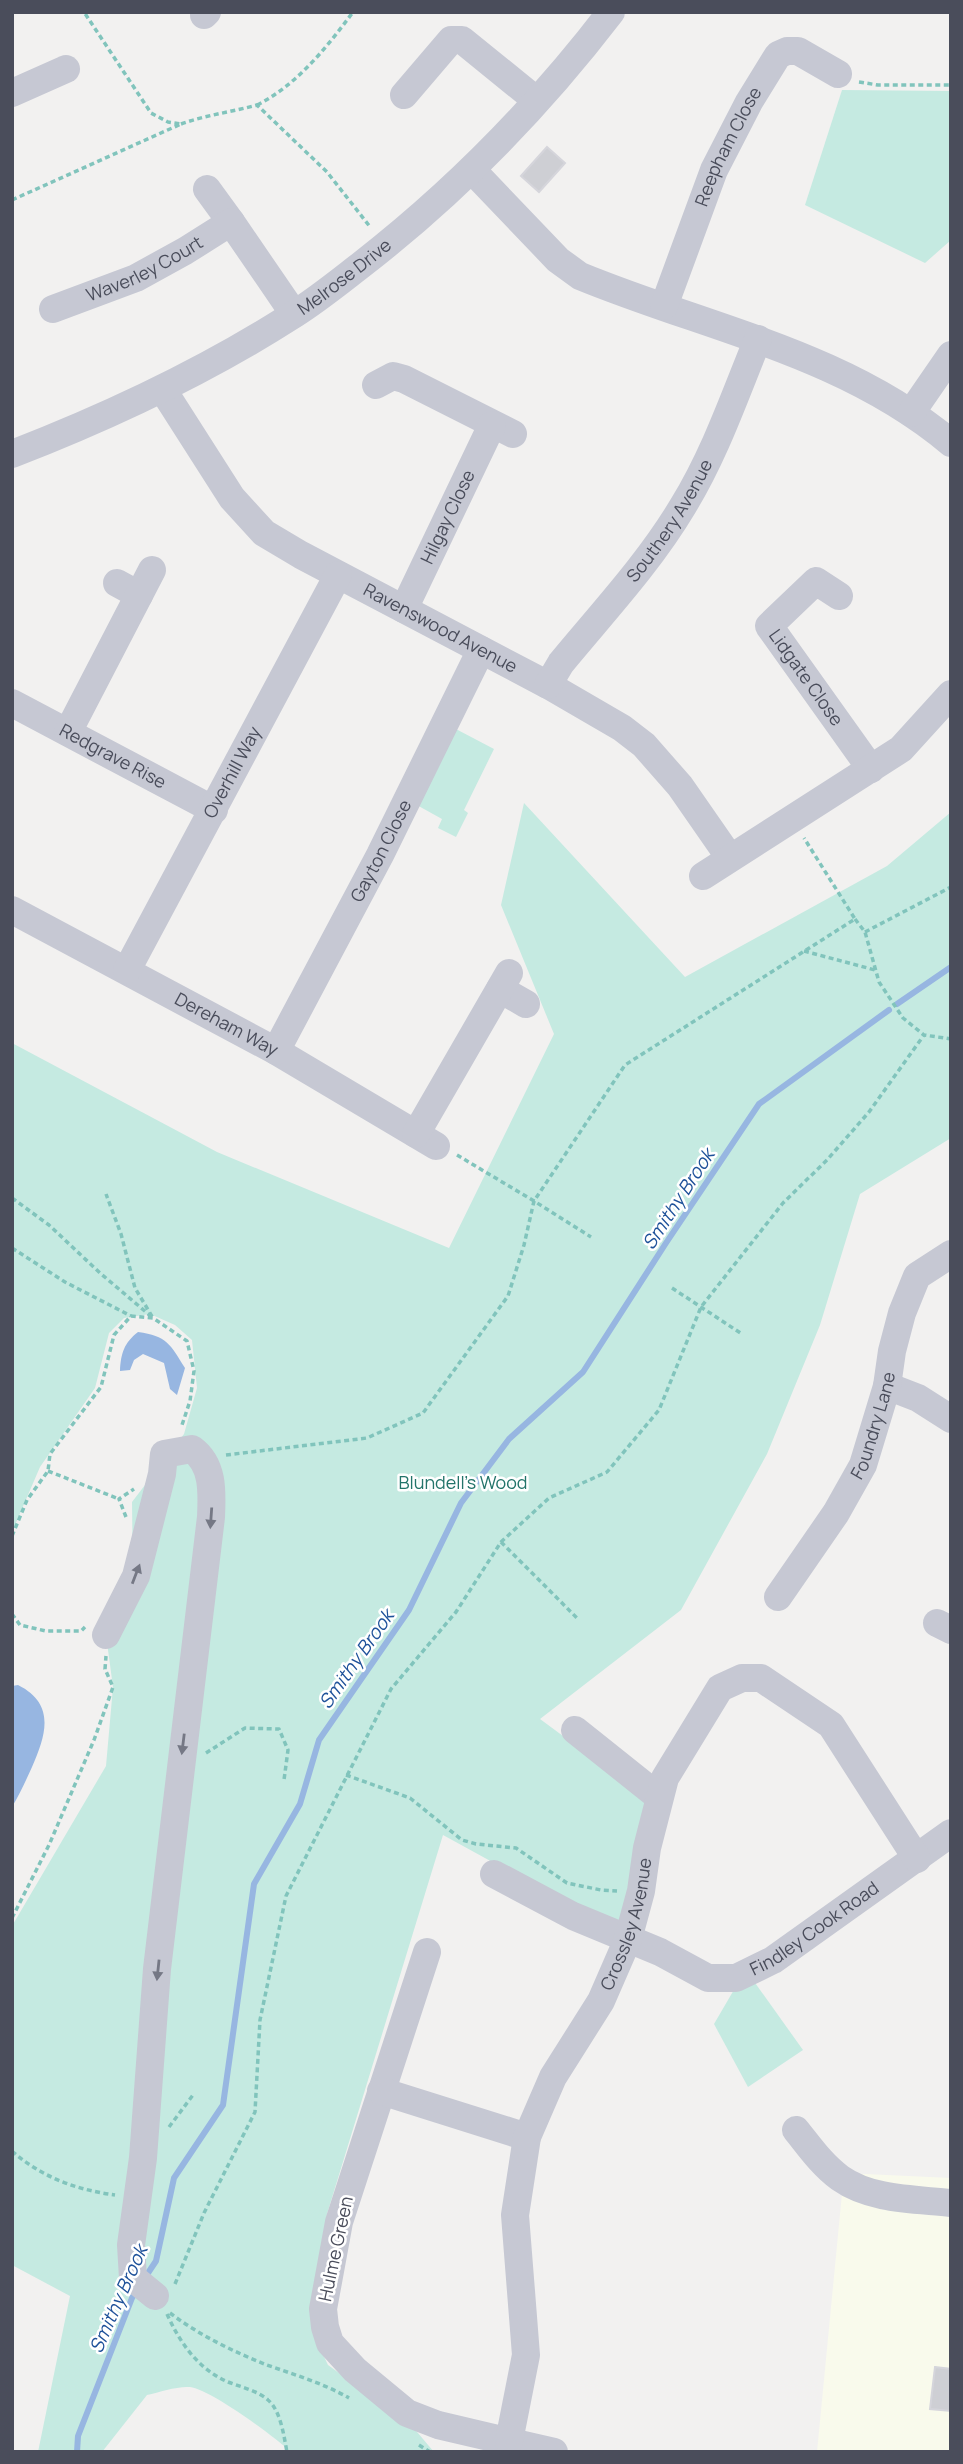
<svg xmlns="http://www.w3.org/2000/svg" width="963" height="2464" font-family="Manrope,sans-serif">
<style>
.commercial{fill:#f9faec}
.green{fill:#c5eae1}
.water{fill:#97b6e1}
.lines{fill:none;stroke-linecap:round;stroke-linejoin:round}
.stream{stroke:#97b6e1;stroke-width:6}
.building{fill:#cecfd4;stroke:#d5d5db;stroke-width:2}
.path{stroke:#81c4bc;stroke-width:3.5;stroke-dasharray:5 3.5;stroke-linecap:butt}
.minor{stroke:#c6c8d3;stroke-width:28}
.oneway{fill:#757885}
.labels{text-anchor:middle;stroke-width:5;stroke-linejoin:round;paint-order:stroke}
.street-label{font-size:18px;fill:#4a4d5b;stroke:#fff}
.park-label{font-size:18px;fill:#23746a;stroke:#fff}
.water-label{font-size:19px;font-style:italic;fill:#1f529a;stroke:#fff}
</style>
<rect width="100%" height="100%" fill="#f2f1f0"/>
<!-- commercial -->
<polygon class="commercial" points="844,2173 951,2178 951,2452 817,2452"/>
<!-- green -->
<g class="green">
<polygon points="842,90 951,91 951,240 925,263 805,205"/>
<polygon points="454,728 494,749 464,810 468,813 456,837 438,828 442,819 415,804"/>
<path d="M524,803l161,174 202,-111 64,-54v326l-91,56 -40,131 -53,129 -86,156 -141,109 42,31 68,54 -29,123 -105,-52 -73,-40 -116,379 -11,126 12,25 84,61 22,26h-143c-16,-15 -81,-63 -101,-65 -13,-1 -30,5 -43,8l-45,57h-64l32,-156 -58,-31v-339l94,-160 7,-79 -7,-52 27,-52 -1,-81 52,-68 13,-46 -5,-48 -17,-15 -25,-11 -26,4 -15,15 -14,55 -55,79 -28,65v-489l205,109 232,96 105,-214 -53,-129z"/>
<polygon points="753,1980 803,2050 748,2087 714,2024 735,1988"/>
</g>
<!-- water -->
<g class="water">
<path d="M138,1332c29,4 32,12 47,36l-8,27 -7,-6 -6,-26 -21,-9 -9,6 -4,10 -10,1c1,-18 4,-28 18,-39z"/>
<path d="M18,1685c38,19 28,50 14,82 -6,13 -12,27 -20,40v-121z"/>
</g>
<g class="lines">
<!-- stream -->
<g class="stream">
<polyline points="897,1004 951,967"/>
<polyline points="144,2279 156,2261 174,2178 223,2105 254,1884 300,1804 319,1740 409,1610 461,1503 509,1439 583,1372 666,1243 759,1104 889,1010"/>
<polyline points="77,2452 78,2436 132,2298 136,2291"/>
</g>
</g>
<!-- building -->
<g class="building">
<polygon points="547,147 565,163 539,192 521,176"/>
<polygon points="935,2367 951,2369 951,2411 930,2409"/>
</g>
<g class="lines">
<!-- path -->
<g class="path">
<polyline points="859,82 878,85 951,85"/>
<path d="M257,105c40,-20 70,-58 96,-93"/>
<path d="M181,124c25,-9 51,-12 76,-19l70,67 44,56"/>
<polyline points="12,200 181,124 168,122 151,113 84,12"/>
<polyline points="855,919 865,932 879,982 903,1018 924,1035 951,1039"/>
<polyline points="865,932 951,887"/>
<polyline points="804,951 875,970"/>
<polyline points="457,1155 534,1201 625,1065 855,919 804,838"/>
<polyline points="12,1198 49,1225 100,1273 153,1318 135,1288 121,1234 106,1194"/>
<polyline points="12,1248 65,1282 131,1316"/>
<polyline points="672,1288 742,1334"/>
<polyline points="226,1455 367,1438 423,1413 508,1296 524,1245 534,1201 591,1237"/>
<polyline points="48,1471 119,1499"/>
<polyline points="126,1517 119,1499 134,1489"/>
<polyline points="12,1536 27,1500 48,1471 50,1454 101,1387 114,1335 131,1316 153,1318 187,1341 194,1371 190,1401 181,1428"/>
<polyline points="501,1542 578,1619"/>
<polyline points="12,1614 20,1625 46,1631 81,1631 85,1627"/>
<polyline points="206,1753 245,1728 279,1729 288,1750 284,1780"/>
<polyline points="346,1775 410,1798 462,1840 476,1844 516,1848 567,1883 601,1890 617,1891"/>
<polyline points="12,1918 49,1845 94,1740 113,1687 105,1669 106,1656"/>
<polyline points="169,2127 193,2095"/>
<path d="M12,2151c29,26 65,39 103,44"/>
<polyline points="175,2284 204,2213 255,2112 260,2020 286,1896 391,1689 456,1612 501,1542 549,1498 607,1472 659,1410 701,1307 783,1203 827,1160 869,1112 924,1035"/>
<path d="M170,2313c29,22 64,39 97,52 28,10 56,18 82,33"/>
<path d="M167,2314c13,29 31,55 61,68 13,5 30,9 40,18 13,11 16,37 19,52"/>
<polyline points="419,2445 430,2452"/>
</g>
<!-- minor -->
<g class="minor">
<polyline points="204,15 207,12"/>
<polyline points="12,93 66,69"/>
<polyline points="404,95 451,40 462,40 536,100"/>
<path d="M472,170l86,90 22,16c126,52 264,77 371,167"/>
<polyline points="207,189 231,222"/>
<path id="s1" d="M664,306l50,-136 35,-68 29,-47 9,-4h11l40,23"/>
<path id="s2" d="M53,309l83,-31 49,-27 46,-29 63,92"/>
<polyline points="376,385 393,376 404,379 513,434"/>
<path id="s3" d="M163,390l69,108 32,35 37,22 247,130 74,43 22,17 36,41 50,72"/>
<polyline points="911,413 951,355"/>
<path id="s4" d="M12,454c98,-38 192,-82 281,-139 24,-15 46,-33 68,-50 94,-73 178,-159 250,-253"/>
<polyline points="117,583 139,595"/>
<path id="s5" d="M839,596l-23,-15 -47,45 102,143"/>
<path id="s6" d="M404,609l88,-184"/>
<path id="s7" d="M548,685l13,-22c42,-51 88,-100 122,-157 32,-52 52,-111 75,-167"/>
<path id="s8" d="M12,703l202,107"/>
<polyline points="68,732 152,570"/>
<polyline points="703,876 901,749 951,694"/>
<path id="s9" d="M12,910l264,141 160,95"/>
<path id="s10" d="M127,970l211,-395"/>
<polyline points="500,989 526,1004"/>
<path id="s11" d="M276,1051l104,-196 101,-205"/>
<polyline points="416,1134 509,973"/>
<polyline points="887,1386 918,1398 951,1419"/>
<path id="s12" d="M778,1597l58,-84 27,-48 24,-79 5,-35 10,-38 15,-37 34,-22"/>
<polyline points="937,1623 951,1630"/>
<path d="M106,1635l30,-59 26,-102 2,-20 28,-5c22,16 20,44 19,68l-54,452 -14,189 -12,87 2,33 22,18"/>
<polyline points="575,1730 659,1797"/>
<path id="s13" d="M494,1874l79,42 87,36 48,26h28l37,-18 178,-127"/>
<polyline points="427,1952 339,2222 323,2309 325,2327 330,2343 355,2370 407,2413 438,2425 554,2452"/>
<polyline points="381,2091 527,2137"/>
<path d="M796,2130c13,16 26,35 44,48 31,22 74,21 111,25"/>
<path id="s14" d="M509,2441l17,-86 -11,-140 12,-78 26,-60 48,-76 27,-62 13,-48 6,-43 18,-70 55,-90 22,-10h19l70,47 86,134"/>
</g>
</g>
<!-- one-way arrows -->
<defs><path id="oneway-solid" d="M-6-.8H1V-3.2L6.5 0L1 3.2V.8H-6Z" transform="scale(1.75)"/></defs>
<g class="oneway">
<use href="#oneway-solid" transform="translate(211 1518) rotate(94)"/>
<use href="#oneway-solid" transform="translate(136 1574) rotate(-69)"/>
<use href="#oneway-solid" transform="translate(183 1744) rotate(97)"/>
<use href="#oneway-solid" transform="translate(158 1970) rotate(96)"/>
</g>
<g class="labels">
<!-- street labels -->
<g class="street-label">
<text dy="6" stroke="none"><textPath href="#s1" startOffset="172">Reepham Close</textPath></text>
<text dy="6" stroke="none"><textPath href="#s2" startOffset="100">Waverley Court</textPath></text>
<text dy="6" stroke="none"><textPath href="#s4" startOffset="378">Melrose Drive</textPath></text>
<text dy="6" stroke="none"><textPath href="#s6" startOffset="102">Hilgay Close</textPath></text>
<text dy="6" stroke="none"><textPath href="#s7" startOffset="205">Southery Avenue</textPath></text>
<text dy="6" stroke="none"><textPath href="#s3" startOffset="376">Ravenswood Avenue</textPath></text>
<text dy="6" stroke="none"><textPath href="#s5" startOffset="156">Lidgate Close</textPath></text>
<text dy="6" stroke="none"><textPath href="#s8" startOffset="114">Redgrave Rise</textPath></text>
<text dy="6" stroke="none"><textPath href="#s10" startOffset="224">Overhill Way</textPath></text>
<text dy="6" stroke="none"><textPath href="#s11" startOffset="226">Gayton Close</textPath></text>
<text dy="6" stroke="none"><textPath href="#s9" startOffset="243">Dereham Way</textPath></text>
<text dy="6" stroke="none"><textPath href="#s12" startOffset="198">Foundry Lane</textPath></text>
<text dy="6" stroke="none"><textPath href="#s14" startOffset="544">Crossley Avenue</textPath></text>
<text dy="6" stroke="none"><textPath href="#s13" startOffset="359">Findley Cook Road</textPath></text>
<text transform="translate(336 2249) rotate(-78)" y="6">Hulme Green</text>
</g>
<!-- park labels -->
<g class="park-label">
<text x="463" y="1489">Blundell's Wood</text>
</g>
<!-- water labels -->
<g class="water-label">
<text transform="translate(678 1199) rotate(-57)" y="7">Smithy Brook</text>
<text transform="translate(356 1659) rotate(-55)" y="7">Smithy Brook</text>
<text transform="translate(118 2299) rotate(-66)" y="7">Smithy Brook</text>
</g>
</g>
<!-- border -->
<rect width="963" height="2464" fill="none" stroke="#4a4d5b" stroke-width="28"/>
</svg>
